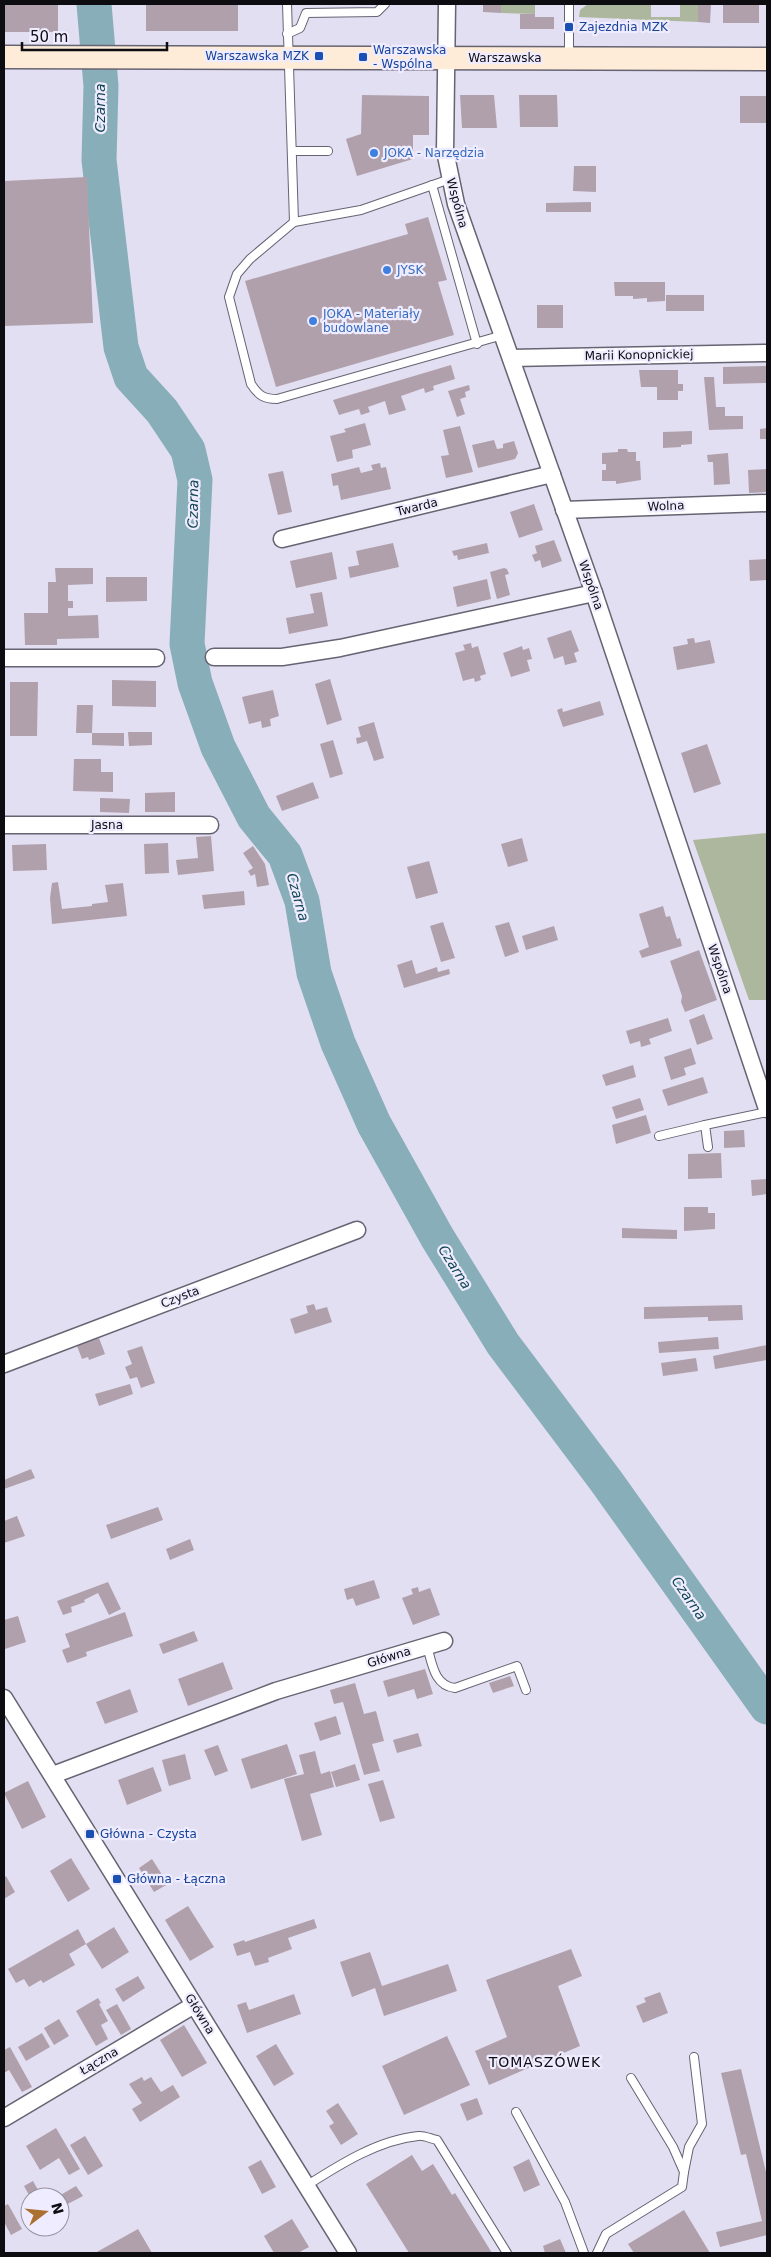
<svg xmlns="http://www.w3.org/2000/svg" width="771" height="2257" font-family="'DejaVu Sans',sans-serif">
<style>
.green{fill:#adb79d}
.lines{fill:none;stroke-linecap:round;stroke-linejoin:round}
.river{stroke:#88aeba;stroke-width:35}
.building{fill:#b0a0ac}
.lane-casing{stroke:#666372;stroke-width:10}
.street-casing{stroke:#666372;stroke-width:19}
.secondary-casing{stroke:#666372;stroke-width:25}
.lane{stroke:#fff;stroke-width:8}
.street{stroke:#fff;stroke-width:16}
.secondary{stroke:#feecd8;stroke-width:22}
.transit-dot{fill:#1a4fb4;stroke:#f0ecff;stroke-width:2}
.shop-dot{fill:#3f7fe0;stroke:#f0ecff;stroke-width:2}
.labels{text-anchor:middle;stroke-width:4.5;stroke-linejoin:round;paint-order:stroke}
.transit-label{font-size:12px;fill:#164399;stroke:#f0ecff;text-anchor:start}
.street-label{font-size:12px;fill:#0d0c11;stroke:#f0ecff}
.shop-label{font-size:12px;fill:#366cbe;stroke:#f0ecff;text-anchor:start}
.water-label{font-size:14px;font-style:italic;fill:#0f4554;stroke:#f0ecff}
.neighbourhood-label{font-size:14px;letter-spacing:1px;fill:#0d0c11;stroke:#f0ecff}
</style>
<rect width="100%" height="100%" fill="#e3dff2"/>
<!-- green -->
<g class="green">
<polygon points="501,4 535,4 535,14 501,13"/>
<polygon points="588,4 651,4 651,17 680,17 680,4 698,4 698,22 579,17 580,10"/>
<polygon points="767,833 767,1000 749,1000 693,840"/>
</g>
<g class="lines">
<!-- river -->
<polyline class="river" points="94,4 101,86 99,160 121,347 131,377 162,411 188,450 195,480 187,644 195,683 218,747 254,817 285,855 302,901 314,973 338,1043 374,1124 437,1237 503,1344 606,1481 767,1707"/>
</g>
<!-- building -->
<g class="building">
<rect x="4" y="4" width="54" height="28"/>
<rect x="146" y="4" width="92" height="27"/>
<polygon points="483,4 501,4 501,13 483,12"/>
<polygon points="698,4 711,4 710,23 698,22"/>
<rect x="723" y="4" width="36" height="19"/>
<polygon points="520,14 535,14 535,17 554,17 554,29 520,29"/>
<polygon points="362,95 429,96 429,135 413,135 413,159 357,176 346,139 361,134"/>
<polygon points="460,95 494,95 497,128 462,128"/>
<polygon points="519,95 557,95 558,127 520,127"/>
<rect x="740" y="96" width="27" height="27"/>
<polygon points="574,166 596,166 596,192 573,191"/>
<polygon points="87,177 93,323 4,326 4,181"/>
<polygon points="591,202 591,212 546,212 546,203"/>
<polygon points="428,217 447,280 438,282 454,335 276,387 245,281 408,234 405,224"/>
<polygon points="614,282 665,282 665,301 647,302 647,298 633,299 633,296 615,296"/>
<rect x="666" y="295" width="38" height="16"/>
<rect x="537" y="305" width="26" height="23"/>
<polygon points="451,365 455,379 433,386 434,390 425,393 424,388 401,396 406,410 389,415 385,401 368,407 370,412 361,415 359,409 339,415 333,400"/>
<polygon points="767,366 767,383 723,384 723,367"/>
<polygon points="639,370 678,370 678,384 683,384 683,391 678,391 678,400 657,400 657,387 641,387"/>
<polygon points="704,377 714,377 716,407 725,407 725,416 743,416 743,429 709,430"/>
<polygon points="469,385 470,390 465,392 466,397 460,399 465,414 457,417 448,391"/>
<polygon points="365,423 371,445 352,450 353,458 337,462 330,436 346,432 344,429"/>
<polygon points="460,426 473,472 446,478 441,456 449,455 443,430"/>
<polygon points="767,428 767,439 760,439 760,429"/>
<polygon points="692,431 692,444 681,445 681,447 663,448 663,432"/>
<polygon points="494,440 497,449 503,448 503,444 514,441 518,453 515,459 478,468 472,445"/>
<polygon points="618,449 627,449 628,452 636,452 636,461 640,461 641,480 616,484 616,481 602,481 602,470 606,470 606,464 602,464 602,453 618,452"/>
<polygon points="728,453 730,484 714,485 713,462 708,462 707,455"/>
<polygon points="380,463 381,468 386,467 391,489 341,500 338,485 333,486 331,474 359,467 361,473 373,470 371,465"/>
<polygon points="767,469 767,492 749,493 748,470"/>
<polygon points="283,471 292,512 278,515 268,474"/>
<polygon points="534,504 543,530 519,538 510,512"/>
<polygon points="554,540 562,561 542,568 540,560 535,562 532,555 537,553 535,546"/>
<polygon points="393,543 399,567 350,578 348,567 359,565 356,551"/>
<polygon points="487,543 489,553 458,560 457,555 454,556 452,551"/>
<polygon points="332,552 337,579 296,588 290,561"/>
<polygon points="767,559 767,580 750,581 749,560"/>
<polygon points="55,568 93,568 93,584 68,585 68,601 73,601 73,608 68,608 68,616 98,615 99,638 57,639 57,645 25,645 24,613 48,613 48,582 56,582"/>
<polygon points="504,568 507,569 509,574 505,575 510,595 497,599 490,572"/>
<polygon points="106,577 147,577 147,601 106,602"/>
<polygon points="487,579 491,599 457,607 453,587"/>
<polygon points="322,592 328,626 289,634 286,618 314,613 310,594"/>
<polygon points="571,630 579,651 574,653 577,662 565,665 563,656 554,659 547,638"/>
<polygon points="694,638 695,643 710,640 715,663 677,670 673,647 688,644 687,639"/>
<polygon points="471,643 472,648 478,646 486,674 480,676 481,680 475,682 474,678 463,681 455,653 465,650 463,645"/>
<polygon points="522,646 523,650 529,648 532,659 527,660 530,671 511,677 503,653"/>
<polygon points="330,679 342,720 327,725 315,684"/>
<polygon points="112,680 156,681 156,707 112,706"/>
<polygon points="10,682 38,682 37,736 10,736"/>
<polygon points="273,690 279,716 270,719 271,726 262,728 261,721 249,724 242,697"/>
<polygon points="600,701 604,715 563,727 557,710 562,708 563,712"/>
<polygon points="77,705 93,705 92,733 76,733"/>
<polygon points="374,722 384,758 374,761 367,741 357,744 356,738 361,737 358,727"/>
<polygon points="128,732 152,732 152,745 129,746"/>
<polygon points="92,733 124,733 124,746 92,745"/>
<polygon points="333,740 343,774 330,778 320,744"/>
<polygon points="707,744 721,784 694,793 681,753"/>
<polygon points="74,759 101,759 101,772 113,772 113,792 73,791"/>
<polygon points="313,782 319,798 282,811 276,796"/>
<polygon points="175,792 175,812 145,812 145,793"/>
<polygon points="100,798 130,799 129,813 100,812"/>
<polygon points="211,836 214,871 178,875 176,860 198,858 196,837"/>
<polygon points="522,838 528,861 508,867 501,844"/>
<polygon points="168,843 169,873 145,874 144,844"/>
<polygon points="46,844 47,870 13,871 12,845"/>
<polygon points="253,846 265,864 269,885 257,887 255,874 251,876 248,871 253,868 243,853"/>
<polygon points="429,861 438,893 416,899 407,867"/>
<polygon points="58,882 62,909 92,906 92,904 108,902 105,885 123,883 127,916 52,924 50,898 52,883"/>
<polygon points="244,891 245,905 204,909 202,895"/>
<polygon points="663,906 666,917 670,916 677,939 680,938 682,946 642,958 639,951 649,947 639,914"/>
<polygon points="443,922 455,958 441,962 430,926"/>
<polygon points="509,922 519,952 505,957 495,926"/>
<polygon points="554,926 558,940 526,950 522,936"/>
<polygon points="699,950 717,1000 685,1012 681,1002 682,996 670,961"/>
<polygon points="412,960 416,974 437,967 438,972 449,969 450,974 404,988 397,965"/>
<polygon points="704,1014 713,1039 697,1045 689,1020"/>
<polygon points="668,1018 672,1031 649,1039 651,1044 641,1047 640,1041 630,1044 626,1031"/>
<polygon points="691,1048 696,1064 684,1068 686,1075 671,1080 664,1057"/>
<polygon points="633,1065 636,1077 606,1086 602,1075"/>
<polygon points="703,1077 708,1093 668,1106 662,1090"/>
<polygon points="640,1098 644,1110 616,1119 612,1107"/>
<polygon points="646,1115 651,1133 616,1144 612,1125"/>
<polygon points="744,1130 745,1147 724,1148 724,1131"/>
<polygon points="721,1153 722,1178 688,1179 688,1154"/>
<polygon points="767,1179 767,1194 752,1196 751,1180"/>
<polygon points="684,1207 708,1207 708,1213 715,1213 715,1229 684,1231"/>
<polygon points="622,1228 677,1230 677,1239 622,1238"/>
<polygon points="314,1304 316,1310 327,1307 332,1322 295,1334 290,1319 308,1313 306,1306"/>
<polygon points="742,1305 743,1320 708,1321 708,1317 644,1319 644,1307"/>
<polygon points="718,1337 719,1349 659,1353 658,1342"/>
<polygon points="99,1338 105,1354 89,1360 88,1357 82,1359 77,1346"/>
<polygon points="767,1345 767,1360 715,1369 713,1356"/>
<polygon points="142,1346 155,1383 141,1388 137,1377 130,1379 125,1367 132,1364 127,1351"/>
<polygon points="696,1358 698,1371 663,1376 661,1363"/>
<polygon points="130,1384 133,1394 99,1406 95,1394"/>
<polygon points="31,1469 35,1478 4,1489 4,1480"/>
<polygon points="158,1507 163,1520 111,1539 106,1525"/>
<polygon points="17,1516 25,1536 4,1543 4,1521"/>
<polygon points="190,1539 194,1550 170,1560 166,1549"/>
<polygon points="374,1580 380,1598 356,1606 353,1598 347,1600 344,1589"/>
<polygon points="108,1582 121,1609 109,1615 98,1593 84,1600 85,1602 71,1607 72,1612 63,1615 57,1601"/>
<polygon points="418,1587 419,1592 430,1588 440,1615 413,1625 402,1598 413,1594 411,1589"/>
<polygon points="125,1612 133,1636 86,1652 87,1656 67,1663 62,1650 70,1647 65,1634"/>
<polygon points="18,1616 26,1642 5,1649 4,1620"/>
<polygon points="194,1631 198,1641 163,1654 159,1644"/>
<polygon points="223,1662 233,1689 188,1706 178,1679"/>
<polygon points="425,1669 433,1694 417,1699 414,1689 388,1697 383,1681"/>
<polygon points="510,1676 514,1686 493,1693 489,1683"/>
<polygon points="355,1683 364,1714 376,1711 384,1741 372,1744 380,1771 364,1775 343,1702 334,1704 330,1690"/>
<polygon points="130,1689 138,1712 105,1724 96,1702"/>
<polygon points="336,1716 341,1734 320,1741 314,1723"/>
<polygon points="418,1733 422,1746 397,1753 393,1740"/>
<polygon points="287,1744 297,1774 251,1789 241,1759"/>
<polygon points="218,1745 228,1771 215,1776 204,1750"/>
<polygon points="315,1751 321,1774 330,1771 334,1787 310,1794 322,1835 302,1841 284,1779 304,1774 299,1755"/>
<polygon points="185,1754 191,1779 169,1786 162,1760"/>
<polygon points="355,1764 360,1780 336,1787 331,1772"/>
<polygon points="153,1767 162,1791 127,1805 118,1780"/>
<polygon points="383,1780 395,1818 380,1822 368,1784"/>
<polygon points="28,1781 46,1817 22,1829 4,1793"/>
<polygon points="71,1858 90,1889 68,1902 50,1871"/>
<polygon points="152,1859 168,1884 154,1892 139,1868"/>
<polygon points="6,1876 15,1892 4,1899 4,1878"/>
<polygon points="188,1906 214,1947 190,1961 165,1920"/>
<polygon points="314,1919 317,1928 288,1938 292,1949 268,1958 269,1962 255,1966 250,1952 237,1956 233,1944 244,1940 245,1942"/>
<polygon points="114,1927 129,1952 102,1969 86,1944"/>
<polygon points="78,1929 86,1944 69,1954 75,1965 43,1983 41,1980 29,1987 24,1979 16,1983 8,1969"/>
<polygon points="571,1949 582,1976 558,1986 580,2046 489,2085 475,2051 507,2037 486,1980"/>
<polygon points="370,1952 382,1986 448,1964 457,1991 384,2016 375,1988 352,1997 340,1962"/>
<polygon points="138,1976 145,1988 123,2002 115,1989"/>
<polygon points="660,1992 668,2013 643,2023 636,2006 646,2002 644,1998"/>
<polygon points="294,1994 301,2014 247,2033 237,2005 246,2002 249,2010"/>
<polygon points="98,1998 101,2003 99,2004 108,2021 101,2025 108,2039 96,2046 76,2011"/>
<polygon points="117,2004 131,2029 121,2035 106,2010"/>
<polygon points="59,2019 69,2036 54,2045 44,2028"/>
<polygon points="184,2025 207,2063 182,2077 160,2040"/>
<polygon points="42,2033 50,2047 26,2061 18,2047"/>
<polygon points="447,2036 470,2085 404,2115 382,2066"/>
<polygon points="276,2044 294,2074 274,2086 256,2056"/>
<polygon points="10,2047 32,2087 22,2092 9,2070 4,2073 4,2050"/>
<polygon points="741,2069 767,2176 767,2235 720,2247 716,2232 762,2221 746,2154 741,2155 721,2073"/>
<polygon points="142,2077 144,2081 151,2077 161,2092 173,2085 180,2097 140,2122 132,2109 142,2103 129,2084"/>
<polygon points="477,2098 483,2114 467,2121 460,2104"/>
<polygon points="338,2103 358,2134 341,2145 329,2126 334,2123 326,2111"/>
<polygon points="56,2128 80,2169 69,2175 59,2158 40,2170 26,2146"/>
<polygon points="85,2136 103,2166 88,2175 70,2145"/>
<polygon points="412,2155 422,2171 433,2164 452,2195 455,2193 492,2253 409,2253 366,2184"/>
<polygon points="529,2159 540,2185 524,2192 513,2167"/>
<polygon points="261,2160 276,2187 262,2194 248,2167"/>
<polygon points="33,2181 42,2197 30,2197 24,2186"/>
<polygon points="76,2186 83,2196 60,2208 60,2197 57,2197"/>
<polygon points="8,2204 22,2229 11,2235 4,2222 4,2206"/>
<polygon points="684,2210 710,2253 634,2253 628,2244"/>
<polygon points="292,2219 309,2247 298,2253 274,2253 264,2236"/>
<polygon points="138,2229 152,2253 95,2253"/>
<polygon points="560,2239 566,2253 545,2253 543,2246"/>
</g>
<g class="lines">
<defs>
<g id="lane">
<polyline points="287,4 294,222 361,210 450,179"/>
<polyline points="569,4 569,56"/>
<polyline points="287,34 300,28 306,13 377,12 385,4"/>
<polyline points="293,151 328,151"/>
<polyline points="432,185 477,344"/>
<path d="M294,222l-44,37 -13,15 -8,23 22,87c8,12 13,15 26,15l226,-64"/>
<polyline points="659,1136 705,1125"/>
<polyline points="708,1147 705,1125 767,1112"/>
<path d="M427,1646c5,17 7,40 28,42l62,-22 9,24"/>
<polyline points="516,2112 565,2202 584,2253"/>
<polyline points="684,2172 689,2147 702,2124 694,2057"/>
<path d="M306,2186c33,-21 72,-46 112,-50 6,-1 13,3 19,4l70,113"/>
<polyline points="597,2253 606,2234 682,2187 684,2172 673,2147 631,2078"/>
</g>
<g id="street">
<polyline points="447,4 445,151 456,204 594,593 767,1109"/>
<polyline points="511,358 767,353"/>
<polyline points="564,510 767,503"/>
<polyline points="282,539 552,474"/>
<polyline points="214,657 282,657 340,648 594,593"/>
<polyline points="4,658 156,658"/>
<polyline points="4,825 210,825"/>
<polyline points="4,1364 357,1230"/>
<polyline points="4,1698 348,2253"/>
<polyline points="53,1775 276,1691 444,1641"/>
<polyline points="4,2118 194,2005"/>
</g>
<polyline id="secondary" points="4,57 767,59"/>
</defs>
<!-- lane casing -->
<use href="#lane" class="lane-casing"/>
<!-- street casing -->
<use href="#street" class="street-casing"/>
<!-- secondary casing -->
<use href="#secondary" class="secondary-casing"/>
<!-- lane -->
<use href="#lane" class="lane"/>
<!-- street -->
<use href="#street" class="street"/>
<!-- secondary -->
<use href="#secondary" class="secondary"/>
</g>
<!-- markers -->
<g class="transit-dot">
<rect x="564" y="22" width="10" height="10" rx="2.5"/>
<rect x="314" y="51" width="10" height="10" rx="2.5"/>
<rect x="358" y="52" width="10" height="10" rx="2.5"/>
<rect x="85" y="1829" width="10" height="10" rx="2.5"/>
<rect x="112" y="1874" width="10" height="10" rx="2.5"/>
</g>
<g class="shop-dot">
<circle cx="374" cy="153" r="5"/>
<circle cx="387" cy="270" r="5"/>
<circle cx="313" cy="321" r="5"/>
</g>
<g class="labels">
<!-- transit labels -->
<g class="transit-label">
<text x="579" y="31">Zajezdnia MZK</text>
<text x="373" y="54">Warszawska<tspan x="373" dy="14">- Wspólna</tspan></text>
<text x="309" y="60" text-anchor="end">Warszawska MZK</text>
<text x="100" y="1838">Główna - Czysta</text>
<text x="127" y="1883">Główna - Łączna</text>
</g>
<!-- street labels -->
<g class="street-label">
<text x="505" y="62">Warszawska</text>
<text transform="translate(457 203) rotate(75)" y="4">Wspólna</text>
<text transform="translate(639 355) rotate(-1)" y="4">Marii Konopnickiej</text>
<text transform="translate(666 506) rotate(-2)" y="4">Wolna</text>
<text transform="translate(417 507) rotate(-14)" y="4">Twarda</text>
<text transform="translate(591 585) rotate(71)" y="4">Wspólna</text>
<text x="107" y="829">Jasna</text>
<text transform="translate(720 969) rotate(71)" y="4">Wspólna</text>
<text transform="translate(180 1297) rotate(-21)" y="4">Czysta</text>
<text transform="translate(389 1657) rotate(-17)" y="4">Główna</text>
<text transform="translate(200 2014) rotate(58)" y="4">Główna</text>
<text transform="translate(99 2061) rotate(-31)" y="4">Łączna</text>
</g>
<!-- shop labels -->
<g class="shop-label">
<text x="384" y="157">JOKA - Narzędzia</text>
<text x="397" y="274">JYSK</text>
<text x="323" y="318">JOKA - Materiały<tspan x="323" dy="14">budowlane</tspan></text>
</g>
<!-- water labels -->
<g class="water-label">
<text transform="translate(100 108) rotate(-90)" y="5">Czarna</text>
<text transform="translate(193 504) rotate(-89)" y="5">Czarna</text>
<text transform="translate(298 897) rotate(74)" y="5">Czarna</text>
<text transform="translate(455 1267) rotate(58)" y="5">Czarna</text>
<text transform="translate(689 1598) rotate(55)" y="5">Czarna</text>
</g>
<!-- neighbourhood labels -->
<g class="neighbourhood-label">
<text x="545" y="2067">TOMASZÓWEK</text>
</g>
</g>
<!-- border -->
<rect width="771" height="2257" fill="none" stroke="#0d0c11" stroke-width="10"/>
<!-- north arrow -->
<g transform="translate(45 2212) rotate(74)"><circle r="24" fill="#f0ecff" stroke="#9592a0"/>
<path d="M0-4L9 19L0 12L-9 19Z" fill="#ac7033"/>
<text y="-8" font-size="14" font-weight="bold" text-anchor="middle" fill="#0d0c11">N</text>
</g>
<!-- scale -->
<path d="M22 42v8h145v-8" fill="none" stroke="#0d0c11" stroke-width="2.5"/>
<text x="30" y="42" font-size="15" fill="#0d0c11" stroke="#f0ecff" stroke-width="4" paint-order="stroke">50 m</text>
</svg>
